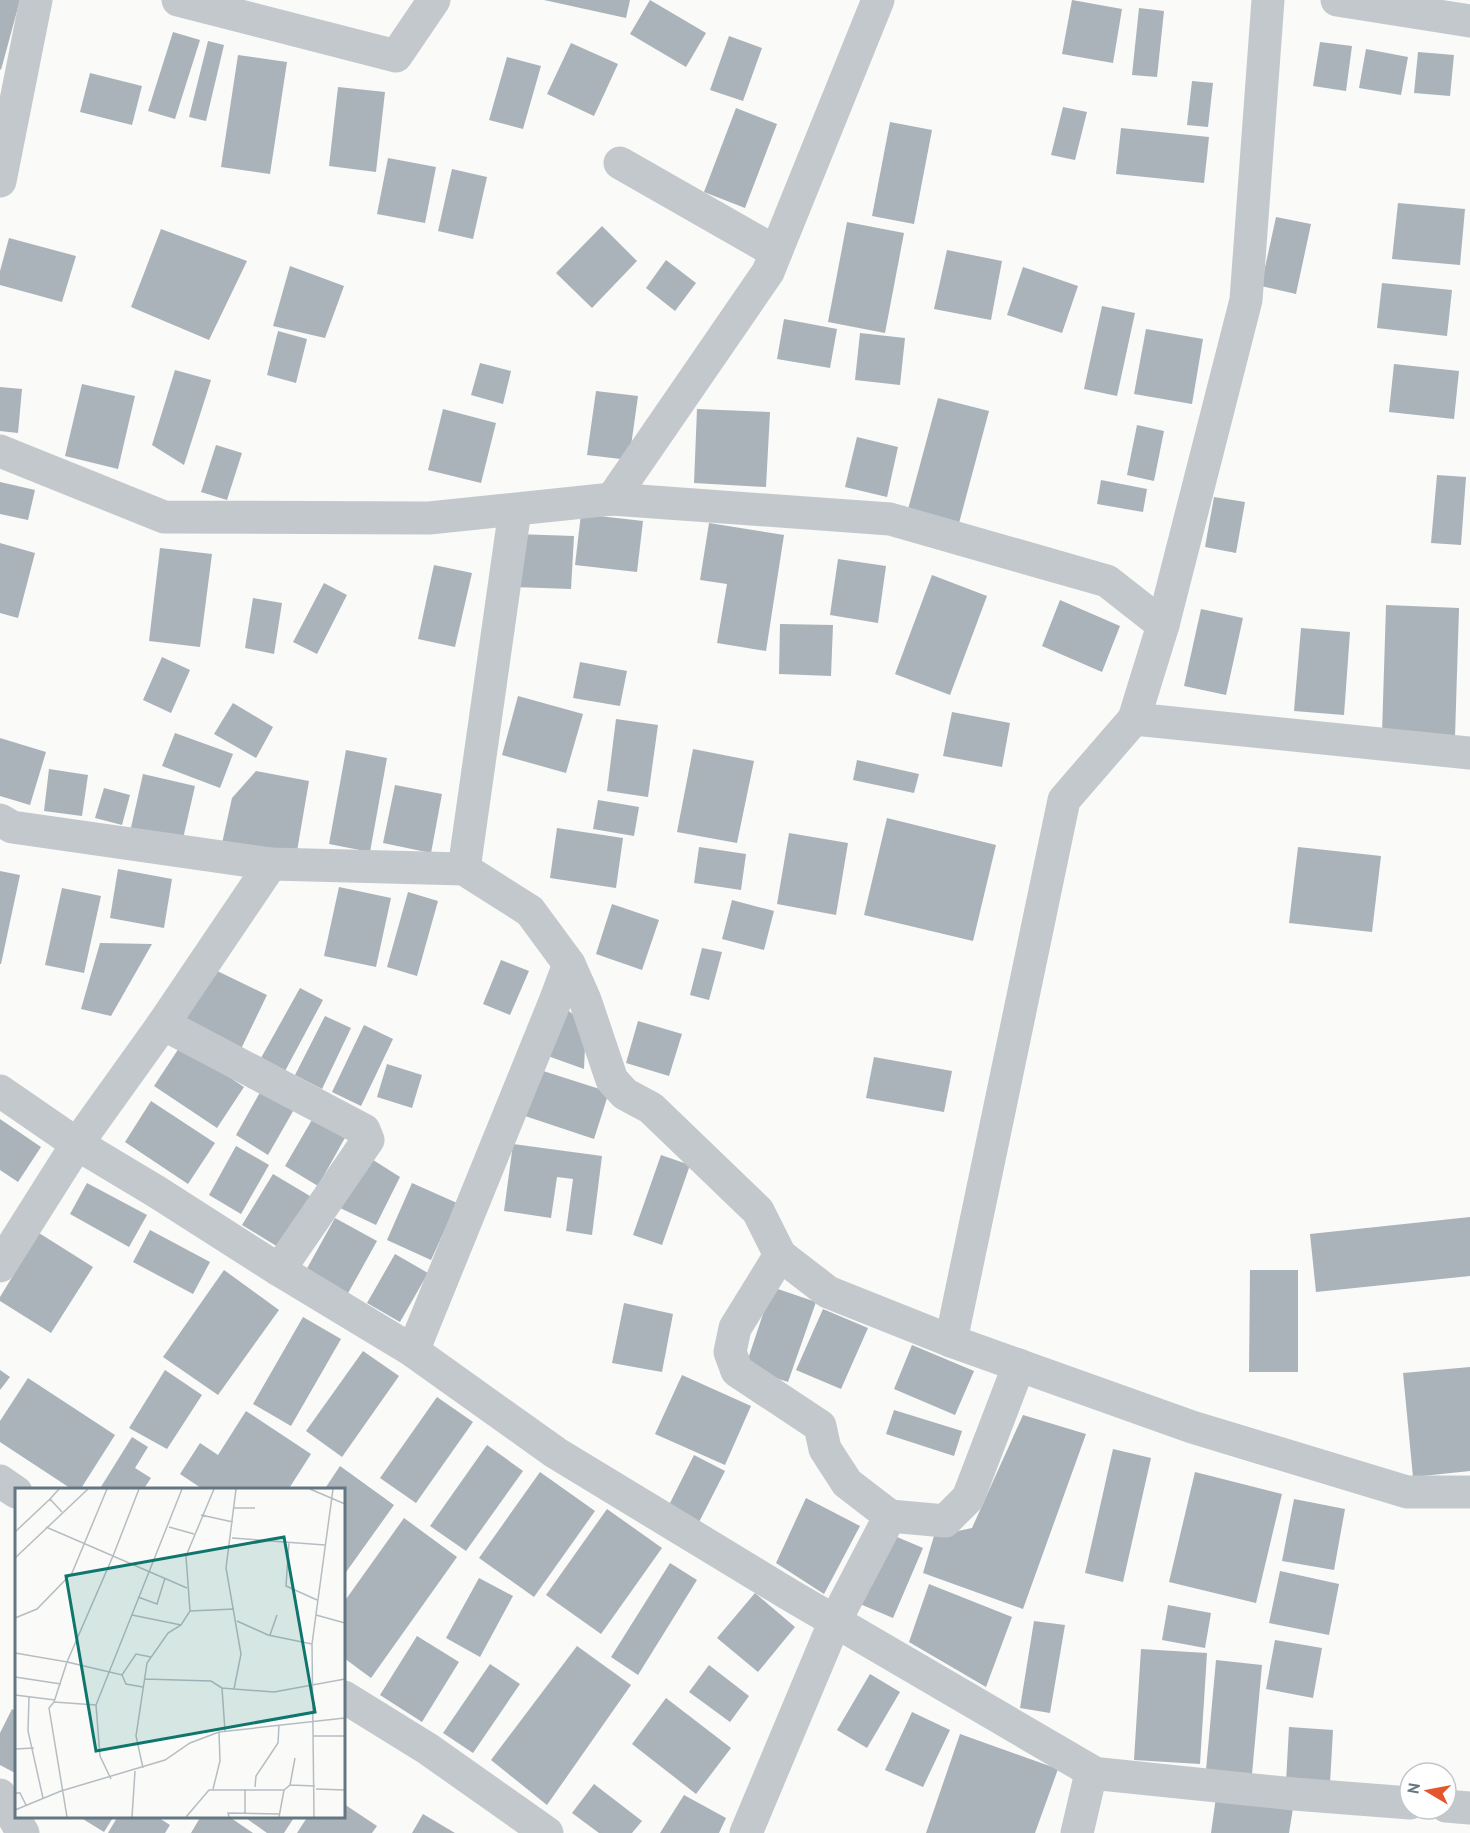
<svg xmlns="http://www.w3.org/2000/svg" width="1470" height="1833" font-family="'PT Sans',sans-serif">
<style>
.building{fill:#aab3b9}
.lines{fill:none;stroke-linecap:round;stroke-linejoin:round}
.minor{stroke:#c3c8cc;stroke-width:33}
.inset-road{fill:none;stroke:#b5bdc2;stroke-width:1.5}
.view{fill:#0f766e;fill-opacity:0.15;stroke:#0f766e;stroke-width:3}
.inset-edge{fill:none;stroke:#657683;stroke-width:3}
</style>
<rect width="100%" height="100%" fill="#fafaf8"/>
<!-- building -->
<g class="building">
<polygon points="0,0 20,0 1,70 0,69"/>
<polygon points="544,0 630,0 626,18"/>
<polygon points="650,0 706,33 686,67 630,34"/>
<polygon points="1072,0 1122,9 1113,63 1062,54"/>
<polygon points="1139,8 1164,11 1157,77 1132,75"/>
<polygon points="173,32 200,40 175,119 148,111"/>
<polygon points="729,36 762,48 743,101 710,90"/>
<polygon points="208,41 224,45 206,121 189,117"/>
<polygon points="1320,42 1352,46 1346,91 1313,86"/>
<polygon points="571,43 618,64 594,116 547,94"/>
<polygon points="1366,49 1408,57 1401,95 1359,88"/>
<polygon points="1418,52 1454,55 1450,96 1414,93"/>
<polygon points="238,55 287,62 270,174 221,167"/>
<polygon points="507,57 541,66 523,129 489,120"/>
<polygon points="90,73 142,86 132,125 80,112"/>
<polygon points="1192,81 1213,83 1208,127 1187,125"/>
<polygon points="338,87 385,92 376,172 329,166"/>
<polygon points="1063,107 1087,112 1075,160 1051,155"/>
<polygon points="736,108 777,124 745,208 704,192"/>
<polygon points="890,122 932,130 914,224 872,216"/>
<polygon points="1121,128 1209,137 1204,183 1116,174"/>
<polygon points="388,158 436,167 425,223 377,214"/>
<polygon points="452,169 487,177 473,239 438,231"/>
<polygon points="1398,203 1465,209 1460,265 1392,259"/>
<polygon points="1276,217 1311,224 1296,294 1261,286"/>
<polygon points="847,222 904,233 885,333 828,322"/>
<polygon points="602,226 637,261 592,308 556,273"/>
<polygon points="161,229 247,261 209,340 131,307"/>
<polygon points="9,238 76,256 62,302 0,285 0,271"/>
<polygon points="947,250 1002,261 991,320 934,309"/>
<polygon points="666,260 696,283 675,311 646,288"/>
<polygon points="290,266 344,286 325,338 273,326"/>
<polygon points="1023,267 1078,286 1062,333 1007,315"/>
<polygon points="1382,283 1452,290 1447,336 1377,328"/>
<polygon points="1102,306 1135,313 1117,396 1084,389"/>
<polygon points="784,319 837,329 830,368 777,359"/>
<polygon points="1146,329 1203,339 1192,404 1134,394"/>
<polygon points="278,331 307,339 296,383 267,375"/>
<polygon points="860,333 905,338 900,385 855,380"/>
<polygon points="480,363 511,371 503,404 471,395"/>
<polygon points="1394,364 1459,371 1454,419 1389,412"/>
<polygon points="175,370 211,380 184,465 152,445"/>
<polygon points="82,384 135,396 118,469 65,456"/>
<polygon points="0,387 22,389 18,433 0,431"/>
<polygon points="596,391 638,396 629,460 587,455"/>
<polygon points="938,398 989,411 958,527 907,513"/>
<polygon points="443,409 496,423 481,483 428,470"/>
<polygon points="697,409 770,412 766,487 694,483"/>
<polygon points="1137,425 1164,431 1154,481 1127,475"/>
<polygon points="857,437 898,447 887,497 845,487"/>
<polygon points="216,445 242,453 227,500 201,492"/>
<polygon points="1437,475 1466,477 1461,545 1431,543"/>
<polygon points="1101,480 1147,489 1143,512 1097,504"/>
<polygon points="0,482 35,490 28,520 0,514"/>
<polygon points="1214,497 1245,502 1236,553 1205,547"/>
<polygon points="581,514 643,521 637,572 575,565"/>
<polygon points="709,523 784,535 766,651 717,643 727,584 700,580"/>
<polygon points="516,534 574,536 571,589 514,587"/>
<polygon points="0,543 35,553 18,618 0,613"/>
<polygon points="160,548 212,554 200,647 149,641"/>
<polygon points="838,559 886,566 878,623 830,615"/>
<polygon points="434,565 472,573 455,647 418,639"/>
<polygon points="932,575 987,596 950,695 895,674"/>
<polygon points="324,583 347,595 317,654 293,642"/>
<polygon points="253,598 282,603 274,654 245,648"/>
<polygon points="1060,600 1120,626 1102,672 1042,646"/>
<polygon points="1386,605 1459,608 1455,736 1382,733"/>
<polygon points="1201,609 1243,618 1226,695 1184,686"/>
<polygon points="780,624 833,625 831,676 779,674"/>
<polygon points="1301,628 1350,632 1344,715 1294,711"/>
<polygon points="162,657 190,670 171,713 143,700"/>
<polygon points="580,662 627,671 620,706 573,698"/>
<polygon points="518,696 583,714 566,773 502,755"/>
<polygon points="233,703 273,727 256,758 214,734"/>
<polygon points="952,712 1010,723 1002,767 943,756"/>
<polygon points="616,719 658,725 648,797 607,791"/>
<polygon points="175,733 233,754 220,788 162,766"/>
<polygon points="0,738 46,752 30,805 0,796"/>
<polygon points="693,749 754,761 737,843 677,832"/>
<polygon points="346,750 387,758 370,852 329,844"/>
<polygon points="857,760 919,774 914,793 853,780"/>
<polygon points="49,769 88,775 82,816 44,811"/>
<polygon points="256,771 309,781 296,857 221,848 232,798"/>
<polygon points="143,774 195,786 182,843 130,832"/>
<polygon points="395,785 442,794 431,853 383,843"/>
<polygon points="104,788 130,795 122,825 95,818"/>
<polygon points="598,800 639,807 634,836 593,829"/>
<polygon points="887,818 996,845 973,941 864,915"/>
<polygon points="557,828 623,838 616,888 550,878"/>
<polygon points="789,833 848,843 836,915 777,904"/>
<polygon points="699,847 746,854 741,890 694,883"/>
<polygon points="1298,847 1381,856 1372,932 1289,923"/>
<polygon points="118,869 172,879 164,928 110,918"/>
<polygon points="0,871 20,875 1,964 0,964"/>
<polygon points="339,887 391,898 376,967 324,956"/>
<polygon points="62,888 101,896 84,973 45,965"/>
<polygon points="408,892 438,901 417,976 387,967"/>
<polygon points="732,900 774,911 764,950 722,939"/>
<polygon points="612,904 659,920 642,970 596,954"/>
<polygon points="100,943 152,944 111,1016 81,1009"/>
<polygon points="702,948 722,952 709,1000 690,995"/>
<polygon points="501,960 529,971 510,1015 483,1004"/>
<polygon points="209,967 267,995 240,1051 182,1023"/>
<polygon points="300,988 323,1000 285,1071 261,1058"/>
<polygon points="564,1007 586,1025 584,1069 545,1055"/>
<polygon points="325,1016 351,1028 322,1089 295,1075"/>
<polygon points="638,1021 682,1034 669,1076 626,1063"/>
<polygon points="364,1025 393,1039 361,1106 332,1092"/>
<polygon points="181,1045 244,1087 217,1128 154,1086"/>
<polygon points="874,1057 952,1071 944,1112 866,1098"/>
<polygon points="387,1064 422,1075 412,1108 377,1097"/>
<polygon points="537,1069 609,1092 594,1139 522,1115"/>
<polygon points="263,1087 296,1106 268,1155 236,1135"/>
<polygon points="151,1101 215,1143 188,1184 125,1142"/>
<polygon points="313,1118 346,1136 318,1186 285,1166"/>
<polygon points="0,1119 41,1147 18,1182 0,1170"/>
<polygon points="513,1144 602,1156 592,1235 566,1231 573,1179 557,1177 551,1218 504,1211"/>
<polygon points="236,1146 269,1165 241,1214 209,1195"/>
<polygon points="661,1155 690,1165 662,1245 633,1235"/>
<polygon points="370,1158 400,1177 376,1225 338,1207"/>
<polygon points="273,1174 315,1199 283,1250 242,1225"/>
<polygon points="87,1183 147,1215 129,1247 70,1214"/>
<polygon points="412,1183 457,1203 431,1260 387,1240"/>
<polygon points="1470,1217 1470,1276 1316,1292 1310,1234"/>
<polygon points="335,1218 377,1241 347,1295 305,1272"/>
<polygon points="150,1230 210,1262 193,1294 133,1262"/>
<polygon points="39,1233 93,1267 51,1333 0,1301 0,1297"/>
<polygon points="395,1254 428,1273 400,1322 367,1303"/>
<polygon points="224,1270 279,1310 218,1395 163,1357"/>
<polygon points="1250,1270 1298,1270 1298,1372 1249,1372"/>
<polygon points="772,1287 816,1302 788,1382 745,1368"/>
<polygon points="624,1303 673,1314 662,1372 612,1363"/>
<polygon points="823,1309 868,1328 841,1389 796,1370"/>
<polygon points="303,1317 341,1339 291,1426 253,1404"/>
<polygon points="912,1345 974,1371 955,1415 894,1389"/>
<polygon points="363,1351 399,1376 342,1457 306,1431"/>
<polygon points="1470,1367 1470,1471 1413,1477 1403,1373"/>
<polygon points="0,1370 10,1377 0,1390"/>
<polygon points="165,1370 202,1395 167,1449 129,1428"/>
<polygon points="682,1375 751,1406 725,1465 655,1434"/>
<polygon points="28,1378 115,1435 80,1490 73,1490 0,1442 0,1421"/>
<polygon points="437,1397 473,1422 416,1503 380,1478"/>
<polygon points="894,1410 962,1431 954,1456 886,1434"/>
<polygon points="246,1411 311,1454 288,1490 204,1490 180,1474 200,1443 218,1455"/>
<polygon points="1023,1415 1086,1434 1023,1609 923,1573 934,1536 972,1528"/>
<polygon points="132,1437 148,1447 135,1468 151,1478 143,1490 99,1490"/>
<polygon points="487,1445 523,1471 466,1551 430,1526"/>
<polygon points="1113,1449 1151,1458 1123,1582 1085,1573"/>
<polygon points="694,1455 725,1471 696,1528 666,1511"/>
<polygon points="340,1466 394,1505 344,1575 344,1490 324,1490"/>
<polygon points="540,1472 595,1511 534,1597 479,1558"/>
<polygon points="1195,1472 1282,1494 1256,1603 1169,1582"/>
<polygon points="806,1498 860,1526 824,1594 776,1563"/>
<polygon points="1294,1499 1345,1509 1334,1570 1282,1561"/>
<polygon points="607,1509 662,1548 601,1634 546,1595"/>
<polygon points="404,1518 457,1557 371,1678 344,1658 344,1602"/>
<polygon points="890,1534 923,1548 893,1618 860,1604"/>
<polygon points="670,1563 697,1580 638,1675 611,1657"/>
<polygon points="1280,1571 1339,1584 1329,1635 1269,1623"/>
<polygon points="479,1578 513,1596 480,1657 446,1638"/>
<polygon points="929,1584 1012,1617 986,1687 909,1642"/>
<polygon points="755,1593 795,1627 758,1672 717,1638"/>
<polygon points="1168,1605 1211,1613 1205,1648 1162,1640"/>
<polygon points="1034,1621 1065,1625 1050,1713 1020,1708"/>
<polygon points="417,1636 459,1662 422,1722 380,1695"/>
<polygon points="1275,1640 1322,1648 1313,1698 1266,1689"/>
<polygon points="577,1646 631,1685 547,1805 491,1760"/>
<polygon points="1141,1649 1207,1653 1200,1764 1134,1760"/>
<polygon points="1216,1660 1262,1665 1252,1774 1206,1770"/>
<polygon points="490,1664 520,1684 473,1753 443,1733"/>
<polygon points="709,1665 749,1696 730,1722 689,1692"/>
<polygon points="870,1674 900,1692 867,1748 837,1730"/>
<polygon points="666,1698 731,1748 696,1794 632,1744"/>
<polygon points="12,1709 16,1711 15,1773 0,1765 0,1733"/>
<polygon points="912,1712 950,1730 923,1787 885,1770"/>
<polygon points="1289,1727 1333,1730 1330,1784 1286,1782"/>
<polygon points="960,1734 1058,1769 1035,1833 926,1833"/>
<polygon points="594,1784 642,1821 632,1833 599,1833 572,1813"/>
<polygon points="684,1795 726,1818 719,1833 660,1833"/>
<polygon points="1216,1797 1293,1808 1289,1833 1211,1833"/>
<polygon points="344,1804 377,1826 372,1833 297,1833 308,1816 344,1816"/>
<polygon points="423,1814 455,1833 412,1833"/>
<polygon points="78,1816 114,1816 104,1832"/>
<polygon points="118,1816 156,1816 170,1825 165,1833 108,1833"/>
<polygon points="201,1816 228,1816 253,1833 191,1833"/>
<polygon points="243,1816 295,1816 284,1833 267,1833"/>
</g>
<g class="lines">
<!-- minor -->
<g class="minor">
<polyline points="178,0 396,56 434,0"/>
<polyline points="1337,0 1470,21"/>
<polyline points="620,163 776,252"/>
<polyline points="0,181 36,0"/>
<polyline points="0,451 164,517 429,518 612,499 890,519 1107,581 1163,625 1134,719 1470,753"/>
<polyline points="612,499 768,272 878,0"/>
<polyline points="1163,625 1246,300 1268,0"/>
<polyline points="0,820 12,827 271,864 464,869 530,911 569,964 585,1000 612,1080 625,1094 651,1108 758,1211 780,1255 828,1292 951,1341 1192,1427 1407,1492 1470,1492"/>
<polyline points="464,869 515,510"/>
<polyline points="163,1024 364,1130 368,1140 279,1270"/>
<polyline points="0,1091 77,1144 157,1192 279,1270 413,1351 556,1453 790,1595 1093,1772 1091,1773 1294,1794 1410,1803"/>
<polyline points="0,1266 77,1144 163,1024 271,864"/>
<polyline points="951,1341 1064,800 1134,719"/>
<polyline points="413,1351 554,1004 569,964"/>
<polyline points="0,1481 16,1492"/>
<polyline points="890,1516 945,1521 968,1498 1019,1365"/>
<polyline points="344,1697 428,1749 547,1833"/>
<polyline points="0,1795 23,1833"/>
<polyline points="1446,1806 1470,1808"/>
<polyline points="746,1833 835,1621 890,1516 847,1483 825,1449 820,1426 737,1371 730,1352 735,1328 780,1255"/>
<polyline points="1077,1833 1091,1773"/>
</g>
</g>
<!-- overview -->
<g transform="translate(15 1488)">
<rect width="330" height="330" fill="#fafaf8"/>
<path class="inset-road" d="M44,1l-9,10 12,13M295,1l35,15M219,20h21M186,27l32,7M31,39l67,29 26,-67M154,39l25,7M0,44l35,-33M217,50l93,7M274,54l-3,44 31,14M0,70l73,-69M123,109l19,7 8,-26M175,123l44,-2M117,127l49,10M301,127l29,8M0,130l22,-9 35,-36 35,-84M222,133l31,14 44,9M255,147l7,-20M0,165l52,9 46,-106 74,32M107,187l4,9 17,3M0,189l46,7M129,191l67,2 11,7M219,201l40,3 71,-13M0,207l40,5M14,209l-1,34 15,67M39,214l13,-40 55,13 14,-21 15,3M210,243l-3,-43 12,1 7,-35 -15,-86 10,-79M298,248h32M0,261l19,-1M128,280l-7,-32 11,-73 21,-30 13,-8 9,-14 -4,-55 28,-67M96,291l-11,-23 -4,-51 86,-216M275,297l25,1M240,299l1,-11 22,-33 1,-18M198,301l7,-28 -1,-29M301,301l29,1M0,305h5l6,12M0,322l46,-19 104,-31 25,-17 29,-11 126,-14M230,325v-24M52,329l-18,-109 5,-6 42,3M117,329l3,-46M171,329l23,-27h75l6,-5 5,-27M214,329l-1,-4 52,1M264,329l5,-27M299,329l-2,-173 21,-155"/>
<path class="view" d="M269,49l31,175 -219,39 -30,-175z"/>
<rect width="330" height="330" class="inset-edge"/>
</g>
<!-- north arrow -->
<g transform="translate(1428 1791) rotate(280)"><circle r="28" fill="#ffffff" stroke="#c1c8cd" stroke-width="1.5"/>
<path d="M0-4.5L10 22L0 15L-10 22Z" fill="#e4572e"/>
<text y="-9" font-size="16" font-weight="bold" text-anchor="middle" fill="#657683">N</text>
</g>
</svg>
